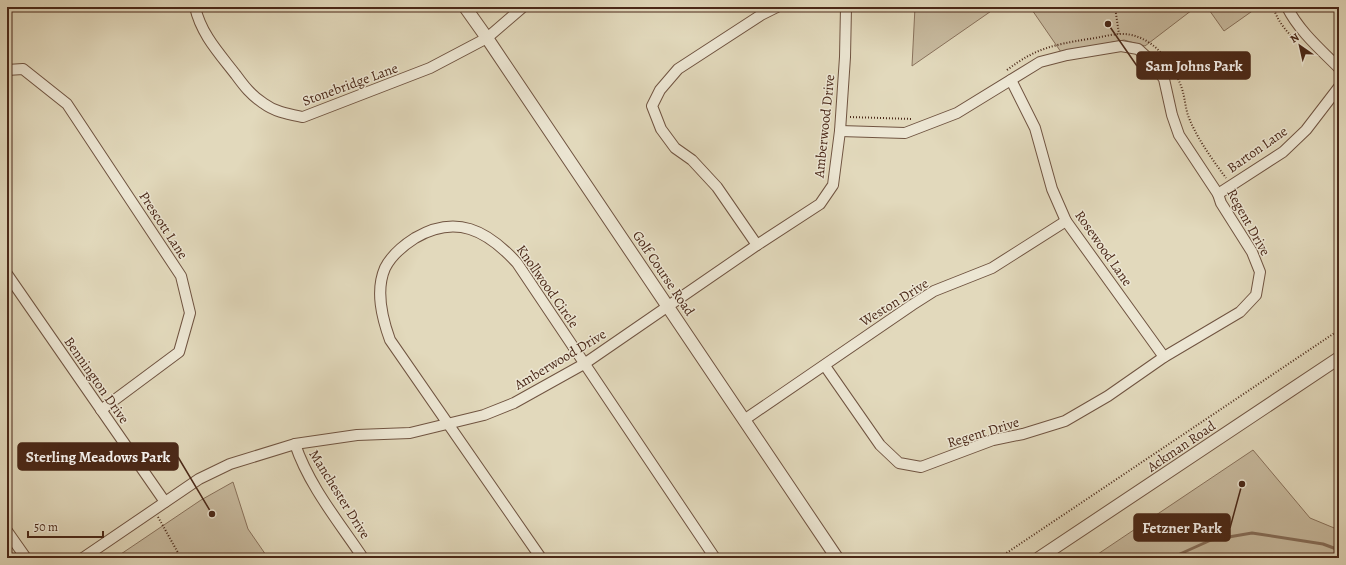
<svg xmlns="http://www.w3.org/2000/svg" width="1346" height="565" font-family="Alegreya,serif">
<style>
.green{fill:#c8bba0;stroke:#89725c}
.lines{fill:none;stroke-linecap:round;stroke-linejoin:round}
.stream{stroke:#866e59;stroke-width:3}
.minor-casing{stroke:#705441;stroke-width:12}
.tertiary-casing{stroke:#705441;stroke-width:14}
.path{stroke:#4a2818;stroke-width:2;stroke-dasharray:1 2;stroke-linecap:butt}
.minor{stroke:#ece6d3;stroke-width:10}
.tertiary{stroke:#ece6d3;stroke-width:12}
.labels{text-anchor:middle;stroke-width:3;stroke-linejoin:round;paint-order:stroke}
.street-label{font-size:14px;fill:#4a2818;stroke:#ece6d3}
.leader{fill:none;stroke:#4a2818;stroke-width:1.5}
.callout-dot{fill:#4a2818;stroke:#ece6d3;stroke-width:1.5}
.callout{fill:#4a2818;stroke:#4a2818;stroke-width:1.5}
.callout-label{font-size:15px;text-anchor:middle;font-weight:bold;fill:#fff}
</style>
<rect width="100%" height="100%" fill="#e2d9bc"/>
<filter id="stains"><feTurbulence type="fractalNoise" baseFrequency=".005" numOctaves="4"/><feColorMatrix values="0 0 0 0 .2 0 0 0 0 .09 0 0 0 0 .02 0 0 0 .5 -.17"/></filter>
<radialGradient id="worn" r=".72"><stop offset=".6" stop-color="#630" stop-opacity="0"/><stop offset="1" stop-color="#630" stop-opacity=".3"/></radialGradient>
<!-- green -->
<g class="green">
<polygon points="915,7 997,7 912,66"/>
<polygon points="1030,7 1196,7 1145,46 1124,40 1061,52"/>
<polygon points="1207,7 1258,7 1224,31"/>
<polygon points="1253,450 1310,518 1339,530 1339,558 1092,558"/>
<polygon points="233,482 248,529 268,558 115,558 201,500"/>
</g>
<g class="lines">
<!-- stream -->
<polyline class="stream" points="1171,558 1211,540 1252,533 1323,544 1339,550"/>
<defs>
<g id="minor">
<path d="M195,7c6,27 24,46 41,68 8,11 15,20 27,28 12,9 25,11 40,14l127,-49 57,-30 36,-31"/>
<path d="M1287,7c12,24 33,42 52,61"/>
<polyline points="7,70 23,69 67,104 181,276 190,313 179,352 101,410"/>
<polyline points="1011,80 1035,128 1052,189 1066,221 1164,357"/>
<polyline points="1218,194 1283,152 1306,130 1339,87"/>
<polyline points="757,245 717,187 692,160 675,148 661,129 652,106 660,90 678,69 761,15 777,7"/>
<polyline points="7,274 165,502"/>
<polyline points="825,366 880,445 899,463 921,467 993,440 1023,434 1065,421 1108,396 1164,357 1240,312 1256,295 1260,272 1252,252 1221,203 1218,194 1179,135 1172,115 1164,79 1150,60 1138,49 1121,46 1067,55 1040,62 957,113 905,133 840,131"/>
<polyline points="744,420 912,305 934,291 992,268 1066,221"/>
<path d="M295,444c14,42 44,78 68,114"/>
<polyline points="7,531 26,558"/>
<polyline points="83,558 199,479 230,464 295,444 357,435 410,433 484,415 514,403 584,364 757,245 820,204 833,185 840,131 845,57 846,7"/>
<path d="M541,558l-151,-218c-8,-22 -15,-49 -5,-72 6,-12 19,-23 30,-30 41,-24 72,-8 102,25l198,295"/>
</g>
<g id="tertiary">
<polyline points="465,7 487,38 837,558"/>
<polyline points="1039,558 1339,358"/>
</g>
</defs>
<!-- minor casing -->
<use href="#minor" class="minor-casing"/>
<!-- tertiary casing -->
<use href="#tertiary" class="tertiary-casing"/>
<!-- path -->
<g class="path">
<polyline points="1115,7 1119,34"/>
<path d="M1273,7c7,21 22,33 38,48"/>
<path d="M1007,70c29,-22 46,-25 81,-31 10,-1 20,-4 30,-5 31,-2 53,25 63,52 4,10 4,22 8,32 9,22 23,41 37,60"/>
<polyline points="850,117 912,119"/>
<polyline points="158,517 181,558"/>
<polyline points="999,558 1339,330"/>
<polyline points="1231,558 1251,555 1283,558"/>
</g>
<!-- minor -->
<use href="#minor" class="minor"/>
<!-- tertiary -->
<use href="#tertiary" class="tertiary"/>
</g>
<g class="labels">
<!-- street labels -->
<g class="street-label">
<text transform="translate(350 84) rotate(-20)" y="5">Stonebridge Lane</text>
<text transform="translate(824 126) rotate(-84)" y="5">Amberwood Drive</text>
<text transform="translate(1257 149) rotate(-35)" y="5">Barton Lane</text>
<text transform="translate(1249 222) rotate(61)" y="5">Regent Drive</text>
<text transform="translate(164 225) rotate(57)" y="5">Prescott Lane</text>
<text transform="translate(1104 248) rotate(55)" y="5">Rosewood Lane</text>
<text transform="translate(664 273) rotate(56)" y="5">Golf Course Road</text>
<text transform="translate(548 286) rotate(55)" y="5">Knollwood Circle</text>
<text transform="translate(894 302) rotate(-32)" y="5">Weston Drive</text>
<text transform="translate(560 359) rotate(-31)" y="5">Amberwood Drive</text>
<text transform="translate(97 380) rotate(55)" y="5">Bennington Drive</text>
<text transform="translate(983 432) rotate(-17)" y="5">Regent Drive</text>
<text transform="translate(1181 446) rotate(-34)" y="5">Ackman Road</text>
<text transform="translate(340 494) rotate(58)" y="5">Manchester Drive</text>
</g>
</g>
<!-- callouts -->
<path class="leader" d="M1108 24L1137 66M212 514L178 457M1242 484L1230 528"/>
<g class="callout-dot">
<circle cx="1108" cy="24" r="4"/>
<circle cx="212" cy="514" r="4"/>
<circle cx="1242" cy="484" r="4"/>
</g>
<g class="callout">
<rect x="1137" y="52" width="113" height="27" rx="4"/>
<rect x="18" y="443" width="160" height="27" rx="4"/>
<rect x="1134" y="514" width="96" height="27" rx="4"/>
</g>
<g class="callout-label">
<text x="1194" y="71">Sam Johns Park</text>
<text x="98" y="462">Sterling Meadows Park</text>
<text x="1182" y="533">Fetzner Park</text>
</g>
<!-- margin -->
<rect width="1346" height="565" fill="none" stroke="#e2d9bc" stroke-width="24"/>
<rect x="8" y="8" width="1330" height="549" fill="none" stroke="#4a2818" stroke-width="2"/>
<rect x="12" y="12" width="1322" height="541" fill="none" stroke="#4a2818"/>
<!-- north arrow -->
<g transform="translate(1300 46) rotate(326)" stroke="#ece6d3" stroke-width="3" paint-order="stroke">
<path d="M0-3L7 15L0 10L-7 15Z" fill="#4a2818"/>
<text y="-6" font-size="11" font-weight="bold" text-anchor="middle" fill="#4a2818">N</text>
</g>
<!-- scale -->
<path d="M28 531v6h75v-6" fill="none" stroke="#4a2818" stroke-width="2"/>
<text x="34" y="531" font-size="12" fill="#4a2818" stroke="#ece6d3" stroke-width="3" paint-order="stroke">50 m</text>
<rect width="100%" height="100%" filter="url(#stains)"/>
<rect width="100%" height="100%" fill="url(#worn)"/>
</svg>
